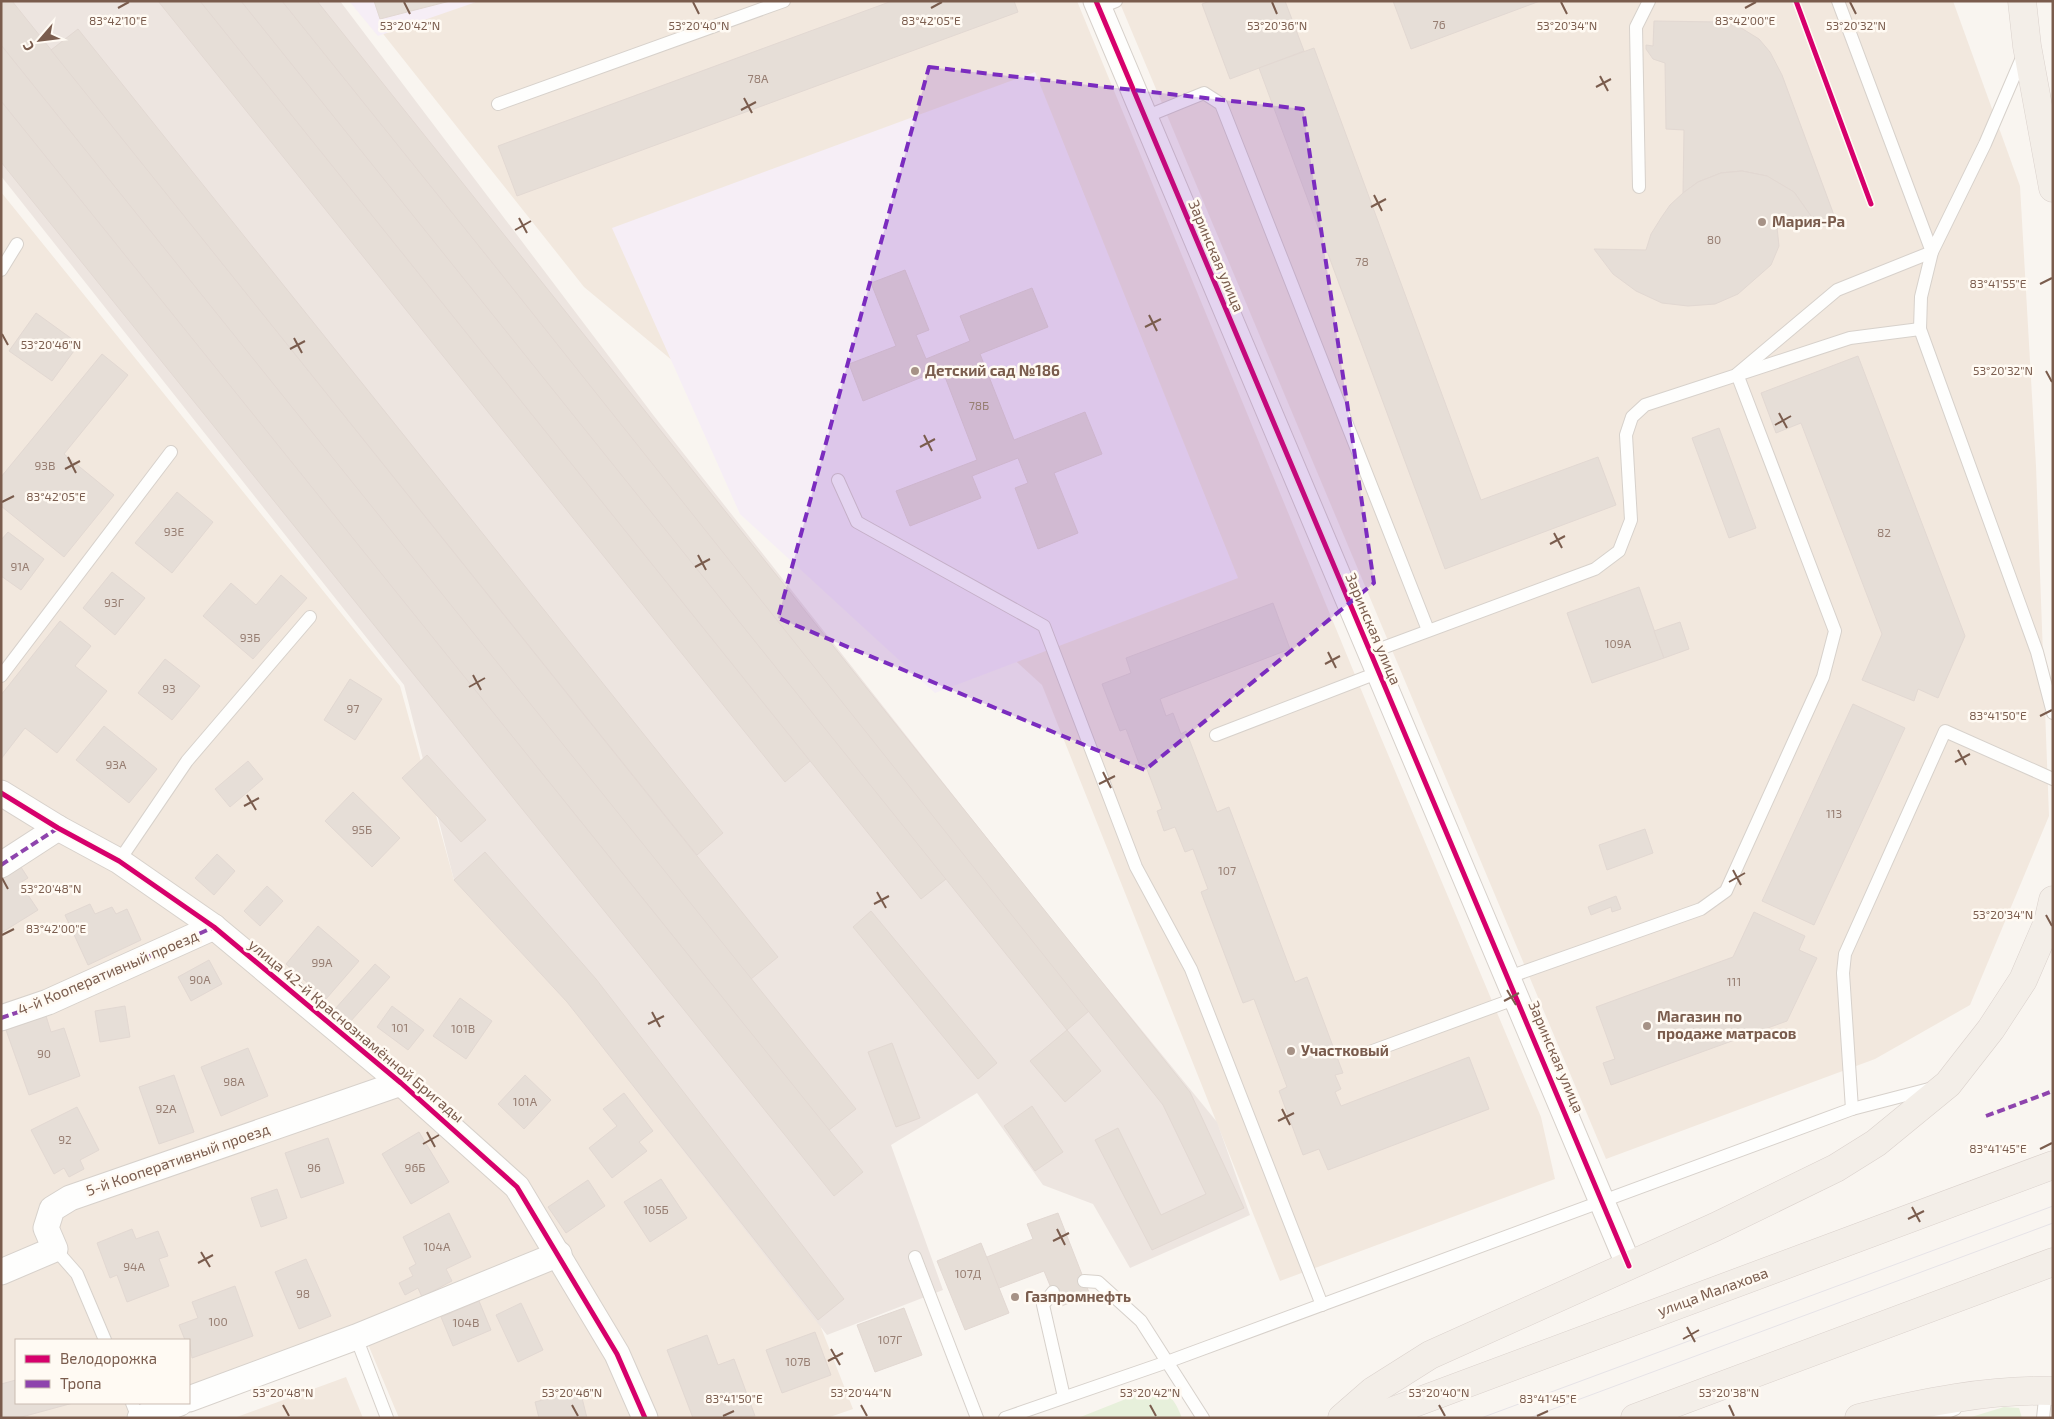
<svg xmlns="http://www.w3.org/2000/svg" width="2054" height="1419" font-family="'Exo 2',sans-serif">
<style>
.residential{fill:#f2e8de}
.industrial{fill:#ede5e0}
.education{fill:#f6eef6}
.grass{fill:#e7f0db}
.building{fill:#e6ded7;stroke:#e2d8d2}
.lines{fill:none;stroke-linecap:round;stroke-linejoin:round}
.lane-casing{stroke:#d7d1cb;stroke-width:14}
.street-casing{stroke:#d7d1cb;stroke-width:27}
.primary-casing{stroke:#dad1cc;stroke-width:29}
.lane{stroke:#fefefd;stroke-width:12}
.street{stroke:#fefefd;stroke-width:25}
.primary{stroke:#f3eee8;stroke-width:28}
.tram{stroke:#e6e3e7;stroke-width:1}
.quiet{stroke:#8e44ad;stroke-width:4;stroke-dasharray:8 4;stroke-linecap:butt}
.cycleway-casing{stroke:#fffaf3;stroke-width:8}
.cycleway{stroke:#d6006c;stroke-width:5}
.marked{fill:#7b2cbf;fill-opacity:0.2;stroke:#7b2cbf;stroke-width:4;stroke-dasharray:10 6;stroke-linejoin:round}
.ticks{fill:none;stroke:#7a5c4d;stroke-width:2}
.poi-dot{fill:#a69286;stroke:#fffaf3;stroke-width:2}
.labels{text-anchor:middle;stroke-width:5;stroke-linejoin:round;paint-order:stroke}
.number-label{font-size:12px;fill:#977e72}
.poi-label{font-size:15px;font-weight:bold;fill:#7a5c4d;stroke:#fffaf3;text-anchor:start}
.street-label{font-size:15px;fill:#7a5c4d;stroke:#fffaf3}
.ticks-label{font-size:12px;text-anchor:middle;fill:#7a5c4d;stroke:#fffaf3;stroke-width:5;stroke-linejoin:round;paint-order:stroke}
</style>
<rect width="100%" height="100%" fill="#f9f5f0"/>
<!-- residential -->
<g class="residential">
<polygon points="357,1 1077,1 1379,733 1541,1117 1555,1179 1280,1281 1042,685 828,490 584,287"/>
<polygon points="1119,1 1953,1 2020,186 2036,466 2049,816 1970,1005 1875,1059 1606,1159"/>
<polygon points="1,192 400,686 454,880 567,1002 818,1320 853,1409 827,1418 399,1418 362,1330 189,1393 189,1340 16,1340 16,1403 163,1403 122,1418 1,1418"/>
<polygon points="346,1377 363,1418 234,1418"/>
</g>
<!-- industrial -->
<polygon class="industrial" points="1,1 340,1 654,416 1051,919 1217,1122 1250,1215 1130,1268 1093,1204 1043,1185 977,1093 891,1145 943,1290 827,1335 567,1002 454,880 404,685 1,176"/>
<!-- education -->
<g class="education">
<polygon points="349,1 479,1 378,36"/>
<polygon points="1035,72 1238,578 935,693 740,514 612,228"/>
</g>
<!-- grass -->
<g class="grass">
<path d="M1151,1389c19,2 24,12 31,29h-104z"/>
<polygon points="2004,1407 2019,1408 2022,1418 1968,1418"/>
</g>
<!-- building -->
<g class="building">
<polygon points="1,1 12,1 778,957 751,979 1,45"/>
<polygon points="158,1 200,1 810,761 785,782"/>
<polygon points="200,1 241,1 946,879 921,899"/>
<polygon points="241,1 282,1 495,266 1089,1011 1067,1030"/>
<polygon points="282,1 317,1 1190,1092 1244,1208 1152,1250 1095,1140 1118,1128 1161,1215 1206,1194 1163,1105 495,266"/>
<polygon points="374,1 450,1 380,19"/>
<polygon points="892,1 1014,1 1018,12 517,196 498,146"/>
<polygon points="1210,1 1285,1 1304,51 1230,79 1202,4"/>
<polygon points="1393,1 1540,1 1411,49"/>
<polygon points="1654,21 1720,22 1738,26 1759,39 1770,52 1782,75 1838,226 1818,226 1794,192 1767,176 1742,171 1721,173 1698,182 1683,193 1684,130 1666,129 1665,63 1653,59 1646,49 1646,45 1653,46"/>
<polygon points="78,29 723,833 697,855 51,50"/>
<polygon points="1,45 856,1109 829,1130 1,101"/>
<polygon points="1314,48 1481,500 1598,457 1616,505 1445,569 1259,68"/>
<polygon points="1,101 863,1172 834,1196 1,162"/>
<polygon points="1742,171 1767,176 1794,192 1818,226 1777,227 1779,246 1771,265 1738,294 1715,304 1688,306 1662,303 1636,291 1613,274 1594,249 1646,250 1651,234 1661,218 1670,205 1683,193 1698,182 1721,173"/>
<polygon points="905,270 929,330 916,335 926,359 970,341 960,316 1032,288 1048,327 980,354 1014,440 1085,412 1102,454 1054,473 1078,533 1038,549 1015,488 1028,483 1018,458 972,476 981,498 910,526 896,491 977,460 942,369 863,401 849,364 896,346 871,283"/>
<polygon points="36,313 79,344 52,381 9,351"/>
<polygon points="102,354 128,375 64,454 114,495 64,557 1,506 1,477"/>
<polygon points="1858,356 1965,636 1938,698 1918,689 1914,701 1862,680 1882,634 1801,423 1776,433 1761,393"/>
<polygon points="1719,428 1756,528 1729,538 1692,438"/>
<polygon points="177,492 213,522 172,573 135,543"/>
<polygon points="8,532 44,559 21,590 1,576 1,540"/>
<polygon points="112,572 145,598 115,635 83,608"/>
<polygon points="281,575 307,598 253,659 203,616 231,583 256,605"/>
<polygon points="1639,587 1664,658 1592,683 1567,613"/>
<polygon points="1273,603 1290,649 1160,699 1166,716 1173,713 1181,734 1186,731 1217,812 1229,807 1295,982 1307,977 1343,1073 1335,1075 1341,1089 1335,1092 1341,1106 1469,1057 1489,1109 1328,1170 1319,1149 1303,1155 1279,1091 1287,1087 1254,999 1243,1003 1201,892 1208,889 1193,849 1185,852 1175,827 1164,831 1157,811 1162,809 1145,764 1140,766 1126,729 1120,731 1102,684 1131,673 1126,658"/>
<polygon points="60,621 91,646 75,666 107,691 57,753 25,728 1,759 1,695"/>
<polygon points="1680,622 1689,649 1664,658 1654,631"/>
<polygon points="165,659 200,686 172,720 138,693"/>
<polygon points="350,679 382,699 355,740 324,720"/>
<polygon points="1853,704 1905,728 1814,925 1762,901"/>
<polygon points="104,726 157,769 129,803 76,760"/>
<polygon points="427,755 486,820 461,842 402,778"/>
<polygon points="248,761 263,779 230,807 215,789"/>
<polygon points="353,792 400,838 372,867 325,821"/>
<polygon points="1645,829 1653,853 1607,870 1599,845"/>
<polygon points="485,852 596,979 844,1299 818,1320 567,1002 454,880"/>
<polygon points="217,854 235,871 214,895 195,878"/>
<polygon points="17,861 28,878 20,883 38,910 1,933 1,872"/>
<polygon points="267,886 283,901 260,926 244,911"/>
<polygon points="1616,896 1621,909 1612,912 1611,907 1591,915 1588,907"/>
<polygon points="90,904 95,914 112,907 116,914 127,909 141,940 88,965 65,915"/>
<polygon points="871,911 997,1063 978,1079 853,927"/>
<polygon points="1754,912 1805,936 1799,950 1817,958 1787,1021 1611,1085 1603,1063 1615,1059 1596,1007 1733,957"/>
<polygon points="318,926 359,961 326,999 286,964"/>
<polygon points="209,960 222,984 191,1001 178,977"/>
<polygon points="375,964 390,977 350,1022 335,1009"/>
<polygon points="460,998 492,1021 466,1059 433,1036"/>
<polygon points="125,1006 130,1037 100,1042 95,1011"/>
<polygon points="392,1006 424,1030 408,1050 377,1027"/>
<polygon points="46,1016 51,1032 64,1028 80,1076 29,1095 6,1030"/>
<polygon points="1067,1030 1101,1071 1065,1102 1030,1061"/>
<polygon points="892,1043 920,1118 896,1127 868,1052"/>
<polygon points="248,1048 268,1096 221,1116 201,1067"/>
<polygon points="174,1075 194,1132 159,1144 139,1087"/>
<polygon points="525,1075 551,1100 524,1129 498,1104"/>
<polygon points="624,1093 653,1131 639,1142 647,1151 612,1178 589,1148 617,1126 603,1109"/>
<polygon points="1032,1106 1063,1152 1035,1171 1004,1126"/>
<polygon points="77,1107 99,1150 80,1160 84,1169 69,1177 64,1168 54,1174 31,1130"/>
<polygon points="419,1132 449,1182 411,1204 382,1154"/>
<polygon points="328,1138 344,1183 301,1198 285,1153"/>
<polygon points="661,1179 687,1218 650,1242 624,1202"/>
<polygon points="588,1180 605,1206 566,1233 548,1207"/>
<polygon points="277,1189 287,1218 261,1227 251,1198"/>
<polygon points="449,1213 471,1257 446,1269 452,1281 422,1297 418,1288 405,1295 399,1283 413,1276 409,1268 416,1264 403,1237"/>
<polygon points="1058,1213 1090,1295 1059,1307 1044,1271 986,1293 974,1262 1033,1239 1027,1224"/>
<polygon points="132,1229 136,1239 158,1231 168,1256 159,1259 169,1286 127,1302 117,1275 110,1278 97,1243"/>
<polygon points="981,1243 1009,1313 965,1330 937,1261"/>
<polygon points="306,1259 331,1316 299,1329 275,1272"/>
<polygon points="235,1286 253,1336 192,1358 189,1340 185,1340 179,1325 198,1318 192,1302"/>
<polygon points="479,1301 491,1330 453,1346 441,1317"/>
<polygon points="521,1303 543,1350 518,1362 496,1315"/>
<polygon points="904,1308 922,1355 875,1372 857,1325"/>
<polygon points="815,1332 831,1375 782,1393 766,1350"/>
<polygon points="707,1335 718,1365 734,1359 755,1416 693,1418 667,1350"/>
<polygon points="16,1380 16,1403 73,1403 18,1418 1,1418 1,1384"/>
<polygon points="580,1390 587,1418 539,1418 535,1402"/>
</g>
<g class="lines">
<defs>
<g id="lane">
<polyline points="1099,8 1116,1"/>
<polyline points="2024,53 1985,144 1932,252 1921,297 1920,329 2037,652 2053,713"/>
<polyline points="498,104 784,1"/>
<polyline points="1145,117 1204,93 1221,104 1428,630"/>
<polyline points="1639,187 1636,27 1649,1"/>
<polyline points="1,270 17,244"/>
<polyline points="838,480 857,522 1044,626 1136,867 1191,969 1322,1305"/>
<polyline points="1369,653 1595,569 1619,551 1631,520 1626,435 1632,417 1645,405 1850,338 1920,329"/>
<polyline points="1,676 171,452"/>
<polyline points="1216,735 1377,673"/>
<polyline points="119,861 187,761 310,617"/>
<polyline points="1509,977 1701,909 1726,891 1823,677 1835,631 1737,374 1837,290 1932,252 1838,1"/>
<polyline points="1370,1052 1517,998"/>
<polyline points="1852,1109 1843,973 1845,954 1945,731 2053,779"/>
<polyline points="55,1249 77,1274 105,1340"/>
<polyline points="915,1257 977,1418"/>
<polyline points="1084,1281 1098,1282 1141,1321 1203,1418"/>
<polyline points="1053,1292 1043,1305 1064,1397"/>
<polyline points="356,1337 387,1418"/>
<polyline points="132,1403 138,1418"/>
<polyline points="1005,1418 1167,1362 1852,1109 1933,1088"/>
<polyline points="1932,1418 1955,1409"/>
<polyline points="2043,1418 2046,1390"/>
</g>
<g id="street">
<polyline points="1096,1 1629,1266"/>
<polyline points="1,793 58,828 119,861 214,927 401,1083 517,1187 617,1354 645,1418"/>
<polyline points="1,865 58,828"/>
<polyline points="1,1018 48,1002 214,927"/>
<polyline points="1,1272 55,1249 46,1228 52,1209 70,1198 401,1083"/>
<polyline points="189,1399 356,1337 559,1254"/>
<polyline points="140,1418 180,1403"/>
</g>
<g id="primary">
<polyline points="2022,1 2027,46 2053,188"/>
<polyline points="1342,1418 1373,1391 1430,1355 1715,1227 1836,1168 1876,1143 1948,1084 1991,1029 2023,980 2048,922 2053,900"/>
<polyline points="1374,1418 2053,1165"/>
<polyline points="1635,1418 2053,1262"/>
<path d="M1859,1418c63,-15 129,-29 194,-27"/>
</g>
</defs>
<!-- lane casing -->
<use href="#lane" class="lane-casing"/>
<!-- street casing -->
<use href="#street" class="street-casing"/>
<!-- primary casing -->
<use href="#primary" class="primary-casing"/>
<!-- lane -->
<use href="#lane" class="lane"/>
<!-- street -->
<use href="#street" class="street"/>
<!-- primary -->
<use href="#primary" class="primary"/>
<!-- tram -->
<g class="tram">
<polyline points="1481,1418 2053,1206"/>
<polyline points="1529,1418 2053,1223"/>
</g>
<!-- quiet -->
<g class="quiet">
<polyline points="1,865 58,828"/>
<polyline points="1,1018 48,1002 214,927"/>
<polyline points="1986,1116 2053,1091"/>
</g>
<defs>
<g id="cycleway">
<polyline points="1096,1 1629,1266"/>
<polyline points="1796,1 1871,204"/>
<polyline points="1,793 58,828 119,861 214,927 401,1083 517,1187 617,1354 645,1418"/>
</g>
</defs>
<!-- cycleway casing -->
<use href="#cycleway" class="cycleway-casing"/>
<!-- cycleway -->
<use href="#cycleway" class="cycleway"/>
</g>
<!-- marked area -->
<path class="marked" d="M929,67l374,42 71,474 -229,187 -367,-152z"/>
<!-- ticks -->
<path class="ticks" d="M404,2l6,12M693,2l6,12M1272,2l5,12M1561,2l6,12M1850,2l6,12M118,8l11,-6M931,8l11,-6M1745,8l11,-6M1600,76l8,15M1596,87l15,-8M744,98l8,15M741,110l15,-8M1374,195l8,16M1371,207l15,-8M519,218l8,15M515,230l16,-9M2040,284l12,-6M1149,315l8,16M1145,327l16,-8M2,334l6,11M294,338l8,15M290,349l15,-8M2046,371l6,11M1779,413l8,15M1775,425l16,-9M924,435l8,16M920,447l15,-8M68,457l8,16M65,469l15,-8M2,502l12,-6M1554,533l8,15M1550,544l15,-8M698,555l8,15M695,567l15,-8M1328,652l8,16M1325,664l15,-8M473,675l8,15M469,687l16,-9M2040,716l12,-6M1958,750l8,15M1955,762l15,-8M1103,772l8,16M1099,784l16,-8M247,795l9,15M244,806l15,-8M1733,870l8,15M2,878l6,11M1729,882l16,-9M877,892l9,16M874,904l15,-8M2046,915l6,11M2,935l12,-6M1507,990l9,15M1504,1001l15,-8M652,1012l8,15M648,1024l16,-8M1282,1109l8,16M1278,1121l16,-8M427,1132l8,15M423,1144l16,-9M2040,1149l12,-6M1912,1207l8,15M1908,1219l16,-8M1057,1229l8,16M1053,1241l16,-8M201,1252l9,15M198,1263l15,-8M1687,1327l8,15M1683,1339l16,-9M831,1349l9,16M828,1361l15,-8M283,1405l6,11M572,1405l6,11M861,1405l6,11M1150,1405l6,11M1439,1405l6,11M1729,1405l5,11M723,1416l11,-5M1537,1416l11,-5"/>
<!-- markers -->
<g class="poi-dot">
<circle cx="1762" cy="222" r="5"/>
<circle cx="915" cy="371" r="5"/>
<circle cx="1647" cy="1026" r="5"/>
<circle cx="1291" cy="1051" r="5"/>
<circle cx="1015" cy="1297" r="5"/>
</g>
<g class="labels">
<!-- number labels -->
<g class="number-label">
<text x="1439" y="29">76</text>
<text x="758" y="83">78А</text>
<text x="1714" y="244">80</text>
<text x="1362" y="266">78</text>
<text x="979" y="410">78Б</text>
<text x="45" y="470">93В</text>
<text x="174" y="536">93Е</text>
<text x="1884" y="537">82</text>
<text x="20" y="571">91А</text>
<text x="114" y="607">93Г</text>
<text x="250" y="642">93Б</text>
<text x="1618" y="648">109А</text>
<text x="169" y="693">93</text>
<text x="353" y="713">97</text>
<text x="116" y="769">93А</text>
<text x="1834" y="818">113</text>
<text x="362" y="834">95Б</text>
<text x="1227" y="875">107</text>
<text x="322" y="967">99А</text>
<text x="200" y="984">90А</text>
<text x="1734" y="986">111</text>
<text x="400" y="1032">101</text>
<text x="463" y="1033">101В</text>
<text x="44" y="1058">90</text>
<text x="234" y="1086">98А</text>
<text x="525" y="1106">101А</text>
<text x="166" y="1113">92А</text>
<text x="65" y="1144">92</text>
<text x="314" y="1172">96</text>
<text x="415" y="1172">96Б</text>
<text x="656" y="1214">105Б</text>
<text x="437" y="1251">104А</text>
<text x="134" y="1271">94А</text>
<text x="968" y="1278">107Д</text>
<text x="303" y="1298">98</text>
<text x="218" y="1326">100</text>
<text x="466" y="1327">104В</text>
<text x="890" y="1344">107Г</text>
<text x="798" y="1366">107В</text>
</g>
<!-- poi labels -->
<g class="poi-label">
<text x="1772" y="227">Мария-Ра</text>
<text x="925" y="376">Детский сад №186</text>
<text x="1657" y="1022">Магазин по<tspan x="1657" dy="17">продаже матрасов</tspan></text>
<text x="1301" y="1056">Участковый</text>
<text x="1025" y="1302">Газпромнефть</text>
</g>
<!-- street labels -->
<g class="street-label">
<text transform="translate(1216 256) rotate(67)" y="5">Заринская улица</text>
<text transform="translate(1373 629) rotate(67)" y="5">Заринская улица</text>
<text transform="translate(108 973) rotate(-23)" y="5">4-й Кооперативный проезд</text>
<text transform="translate(356 1031) rotate(40)" y="5">улица 42-й Краснознамённой Бригады</text>
<text transform="translate(1556 1057) rotate(67)" y="5">Заринская улица</text>
<text transform="translate(178 1160) rotate(-19)" y="5">5-й Кооперативный проезд</text>
<text transform="translate(1713 1292) rotate(-20)" y="5">улица Малахова</text>
</g>
</g>
<g class="ticks-label">
<text x="1745" y="25">83°42'00"E</text>
<text x="118" y="25">83°42'10"E</text>
<text x="931" y="25">83°42'05"E</text>
<text x="410" y="30">53°20'42"N</text>
<text x="699" y="30">53°20'40"N</text>
<text x="1277" y="30">53°20'36"N</text>
<text x="1567" y="30">53°20'34"N</text>
<text x="1856" y="30">53°20'32"N</text>
<text x="1998" y="288">83°41'55"E</text>
<text x="51" y="349">53°20'46"N</text>
<text x="2003" y="375">53°20'32"N</text>
<text x="56" y="501">83°42'05"E</text>
<text x="1998" y="720">83°41'50"E</text>
<text x="51" y="893">53°20'48"N</text>
<text x="2003" y="919">53°20'34"N</text>
<text x="56" y="933">83°42'00"E</text>
<text x="1998" y="1153">83°41'45"E</text>
<text x="283" y="1397">53°20'48"N</text>
<text x="572" y="1397">53°20'46"N</text>
<text x="861" y="1397">53°20'44"N</text>
<text x="1150" y="1397">53°20'42"N</text>
<text x="1439" y="1397">53°20'40"N</text>
<text x="1729" y="1397">53°20'38"N</text>
<text x="734" y="1403">83°41'50"E</text>
<text x="1548" y="1403">83°41'45"E</text>
</g>
<!-- border -->
<rect width="2054" height="1419" fill="none" stroke="#7a5c4d" stroke-width="5"/>
<!-- legend -->
<rect x="15" y="1339" width="175" height="65" fill="#fffaf3" stroke="#cabbb1"/>
<rect x="25" y="1355" width="25" height="8" fill="#d6006c" stroke="#cabbb1"/>
<text x="60" y="1364" font-size="15" fill="#7a5c4d">Велодорожка</text>
<rect x="25" y="1380" width="25" height="8" fill="#8e44ad" stroke="#cabbb1"/>
<text x="60" y="1389" font-size="15" fill="#7a5c4d">Тропа</text>
<!-- north arrow -->
<g transform="translate(40 40) rotate(242)" stroke="#fffaf3" stroke-width="4" paint-order="stroke">
<path d="M0-4L9 19L0 12L-9 19Z" fill="#7a5c4d"/>
<text y="-8" font-size="14" font-weight="bold" text-anchor="middle" fill="#7a5c4d">С</text>
</g>
</svg>
